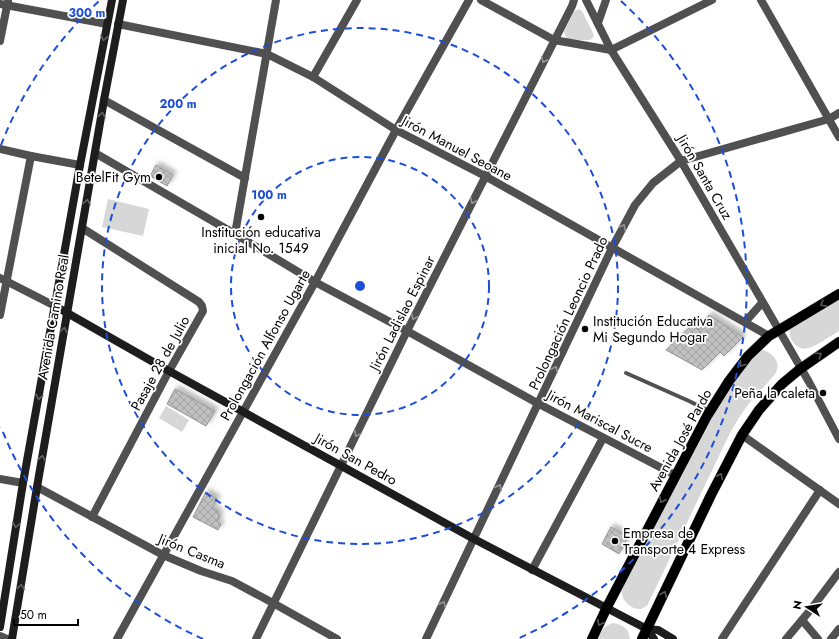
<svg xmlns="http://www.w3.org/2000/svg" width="839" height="639" font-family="Jost,sans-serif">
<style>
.park{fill:#d7d7d7}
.building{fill:url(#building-cross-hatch);stroke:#949494;filter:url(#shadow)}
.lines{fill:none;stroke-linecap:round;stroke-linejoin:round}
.primary-casing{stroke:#dbdbdb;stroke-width:11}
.service{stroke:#505050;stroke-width:4}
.minor{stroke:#505050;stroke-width:8}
.tertiary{stroke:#505050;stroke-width:8}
.secondary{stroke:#1d1d1d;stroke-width:8}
.primary{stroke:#000;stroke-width:10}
.oneway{stroke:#616161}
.oneway2{stroke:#969696}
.oneway3{stroke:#595959}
.ring{fill:none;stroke:#1d4ed8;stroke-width:2;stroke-dasharray:7 5}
.poi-dot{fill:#000;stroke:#fff;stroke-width:1.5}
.labels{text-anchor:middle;stroke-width:3.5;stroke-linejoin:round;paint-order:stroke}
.street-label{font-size:14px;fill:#000;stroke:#fff}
.poi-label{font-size:14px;fill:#000;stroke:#fff;text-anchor:end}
.centre{fill:#1d4ed8;stroke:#fff;stroke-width:2}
.ring-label{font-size:12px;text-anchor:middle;font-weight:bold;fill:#1d4ed8;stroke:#fff;stroke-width:3.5;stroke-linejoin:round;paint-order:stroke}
</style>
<defs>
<pattern id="building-cross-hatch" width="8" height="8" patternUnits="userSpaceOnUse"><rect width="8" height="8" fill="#c0c0c0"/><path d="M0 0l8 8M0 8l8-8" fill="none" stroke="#a3a3a3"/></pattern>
<filter id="shadow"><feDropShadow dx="3.5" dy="-3.5" stdDeviation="2" flood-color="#0004"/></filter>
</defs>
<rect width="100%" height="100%" fill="#fff"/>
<!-- park -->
<g class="park">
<path d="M579,9l3,2 11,22 1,3c-2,3 -2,3 -5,4 -4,0 -19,0 -22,-2 -2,-2 -2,-3 -3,-6l10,-21 3,-1z"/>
<polygon points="108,199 149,209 143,236 102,227"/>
<path d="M839,297v34c-7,4 -24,16 -31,17 -5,2 -11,-1 -14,-5 -4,-4 -5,-9 -4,-15z"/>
<path d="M762,350c9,2 18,10 15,20 -2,7 -21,24 -26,31 -8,10 -15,21 -21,32l-83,173c-2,1 -4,2 -6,3 -9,1 -18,-7 -19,-15 -1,-3 1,-7 2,-10l87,-171 35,-50z"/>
<polygon points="166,406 189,420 182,432 159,418"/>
<path d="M613,623c10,2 16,5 17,16h-32c4,-8 5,-13 15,-16z"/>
</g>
<!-- building -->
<g class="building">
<polygon points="156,165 173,175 167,186 150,176"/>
<polygon points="709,315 743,337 724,356 720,352 702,370 666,350 693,324 699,330"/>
<polygon points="175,389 215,411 206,426 167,404"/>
<polygon points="206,492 217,499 212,508 218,511 217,513 220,515 217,522 221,524 218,530 193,517"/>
<polygon points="611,527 628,537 619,554 602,544"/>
</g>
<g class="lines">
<defs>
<g id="primary">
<polyline points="592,639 607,607 707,416 729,381 748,356 769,336 839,294"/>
<polyline points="642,639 711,495 742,435 759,410 782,384 800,369 839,342"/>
</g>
</defs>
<!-- primary casing -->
<use href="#primary" class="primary-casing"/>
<!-- service -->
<polyline class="service" points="626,373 689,401 709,411"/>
<!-- minor -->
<g class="minor">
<polyline points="481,0 554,40 611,50 712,0"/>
<polyline points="586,0 611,50 681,161 809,382 839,439"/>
<polyline points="761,0 839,137"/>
<polyline points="0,4 107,24"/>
<polyline points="598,23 606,0"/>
<polyline points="118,24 267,54 313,77 396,130 485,176 769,336"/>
<polyline points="0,41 8,1"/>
<polyline points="313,77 357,0"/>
<polyline points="104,100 245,178"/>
<polyline points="0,149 31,156 80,165"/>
<polyline points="95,153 235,234 315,282 407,331 539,404 675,475"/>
<polyline points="82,228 199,302 202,306 203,311 169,371 92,517"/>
<polyline points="235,234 276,0"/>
<polyline points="0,315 31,156"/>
<polyline points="745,322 762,303"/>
<polyline points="742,435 839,504"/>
<polyline points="0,479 23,483"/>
<polyline points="37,487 163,555 201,571 232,581 273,603 337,639"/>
<polyline points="532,570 603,438"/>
<polyline points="802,620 818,639"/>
<polyline points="0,636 7,639"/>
<polyline points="117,639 315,282 396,130 469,0"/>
<polyline points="256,639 407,331 572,6 574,0"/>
<polyline points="426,639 612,248 635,205 653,183 681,161 829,119 839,113"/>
<polyline points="722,639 820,490"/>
<polyline points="786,639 812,608 839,572"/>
<polyline points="831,639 839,629"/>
</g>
<!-- tertiary -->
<polyline class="tertiary" points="0,278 6,281 55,306"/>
<!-- secondary -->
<g class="secondary">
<polyline points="55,306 169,371 474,539 647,629 658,630 673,639"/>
<polyline points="0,627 23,483 80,165 112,0"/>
<polyline points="647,629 654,639"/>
<polyline points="12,639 37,487 104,100 123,0"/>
</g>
<!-- primary -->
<use href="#primary" class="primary"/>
</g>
<!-- one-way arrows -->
<defs><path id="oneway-chevron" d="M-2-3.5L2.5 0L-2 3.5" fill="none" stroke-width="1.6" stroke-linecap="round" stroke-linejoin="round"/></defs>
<g class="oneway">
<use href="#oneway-chevron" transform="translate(104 38) rotate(101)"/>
<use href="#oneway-chevron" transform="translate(102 115) rotate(-80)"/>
<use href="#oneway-chevron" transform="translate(87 202) rotate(-80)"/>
<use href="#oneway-chevron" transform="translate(64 330) rotate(-80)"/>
<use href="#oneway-chevron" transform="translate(39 397) rotate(100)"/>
<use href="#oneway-chevron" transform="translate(42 458) rotate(-80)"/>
<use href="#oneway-chevron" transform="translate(16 525) rotate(99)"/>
<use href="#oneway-chevron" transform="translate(21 587) rotate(-81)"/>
</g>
<g class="oneway2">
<use href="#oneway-chevron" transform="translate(544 60) rotate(117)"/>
<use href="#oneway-chevron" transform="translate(473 201) rotate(117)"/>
<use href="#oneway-chevron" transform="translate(623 227) rotate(-62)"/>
<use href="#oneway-chevron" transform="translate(414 317) rotate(117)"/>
<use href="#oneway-chevron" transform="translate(555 369) rotate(-65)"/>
<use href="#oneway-chevron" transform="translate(357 434) rotate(116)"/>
<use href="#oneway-chevron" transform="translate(499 487) rotate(-64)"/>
<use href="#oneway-chevron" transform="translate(443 604) rotate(-64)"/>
</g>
<g class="oneway3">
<use href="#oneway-chevron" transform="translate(823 304) rotate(150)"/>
<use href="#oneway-chevron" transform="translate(819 355) rotate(-35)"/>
<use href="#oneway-chevron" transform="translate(742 364) rotate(128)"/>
<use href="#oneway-chevron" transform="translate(720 476) rotate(-63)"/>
<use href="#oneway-chevron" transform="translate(662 500) rotate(117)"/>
<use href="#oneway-chevron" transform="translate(664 594) rotate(-65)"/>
<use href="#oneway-chevron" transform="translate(600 623) rotate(116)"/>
</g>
<!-- distance rings -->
<g class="ring">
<circle cx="360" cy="286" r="129"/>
<circle cx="360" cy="286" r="258"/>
<path d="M203 639A386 386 0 0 1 1 427M1 145A386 386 0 0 1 99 1M621 1A386 386 0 0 1 517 639"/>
</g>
<!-- markers -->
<g class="poi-dot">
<circle cx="159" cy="177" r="4"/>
<circle cx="261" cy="217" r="4"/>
<circle cx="585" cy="329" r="4"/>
<circle cx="823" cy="393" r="4"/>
<circle cx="615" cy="541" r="4"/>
</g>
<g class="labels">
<!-- street labels -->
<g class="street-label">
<text transform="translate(457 148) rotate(28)" y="5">Jirón Manuel Seoane</text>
<text transform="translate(705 177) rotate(60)" y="5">Jirón Santa Cruz</text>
<text transform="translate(402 313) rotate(-63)" y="5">Jirón Ladislao Espinar</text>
<text transform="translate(568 313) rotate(-65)" y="5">Prolongación Leoncio Prado</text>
<text transform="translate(53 317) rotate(-80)" y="5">Avenida Camino Real</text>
<text transform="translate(265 345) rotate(-61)" y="5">Prolongación Alfonso Ugarte</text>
<text transform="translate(160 363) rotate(-61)" y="5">Pasaje 28 de Julio</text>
<text transform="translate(600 421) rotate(28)" y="5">Jirón Mariscal Sucre</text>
<text transform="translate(680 440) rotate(-61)" y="5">Avenida José Pardo</text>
<text transform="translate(356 459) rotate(29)" y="5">Jirón San Pedro</text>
<text transform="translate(192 551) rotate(22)" y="5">Jirón Casma</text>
</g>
<!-- poi labels -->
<g class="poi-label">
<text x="151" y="182">BetelFit Gym</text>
<text x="261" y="237" text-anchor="middle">Institución educativa<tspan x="261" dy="16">inicial No. 1549</tspan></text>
<text x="593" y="326" text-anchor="start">Institución Educativa<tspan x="593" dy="16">Mi Segundo Hogar</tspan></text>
<text x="815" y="398">Peña la caleta</text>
<text x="623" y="538" text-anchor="start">Empresa de<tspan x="623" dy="16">Transporte 4 Express</tspan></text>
</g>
</g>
<circle cx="360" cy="286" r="6" class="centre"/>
<g class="ring-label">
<text x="87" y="17">300 m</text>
<text x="178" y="108">200 m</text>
<text x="269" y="199">100 m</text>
</g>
<!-- north arrow -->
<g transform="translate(807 607) rotate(282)" stroke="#ffffff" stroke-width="3" paint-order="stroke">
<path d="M0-3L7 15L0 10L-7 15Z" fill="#000000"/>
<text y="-6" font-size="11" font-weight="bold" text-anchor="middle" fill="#000000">N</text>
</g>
<!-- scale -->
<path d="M14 619v6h64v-6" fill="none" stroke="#000000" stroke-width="2"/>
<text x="20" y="619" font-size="12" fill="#000000" stroke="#ffffff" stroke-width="3" paint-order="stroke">50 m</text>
</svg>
